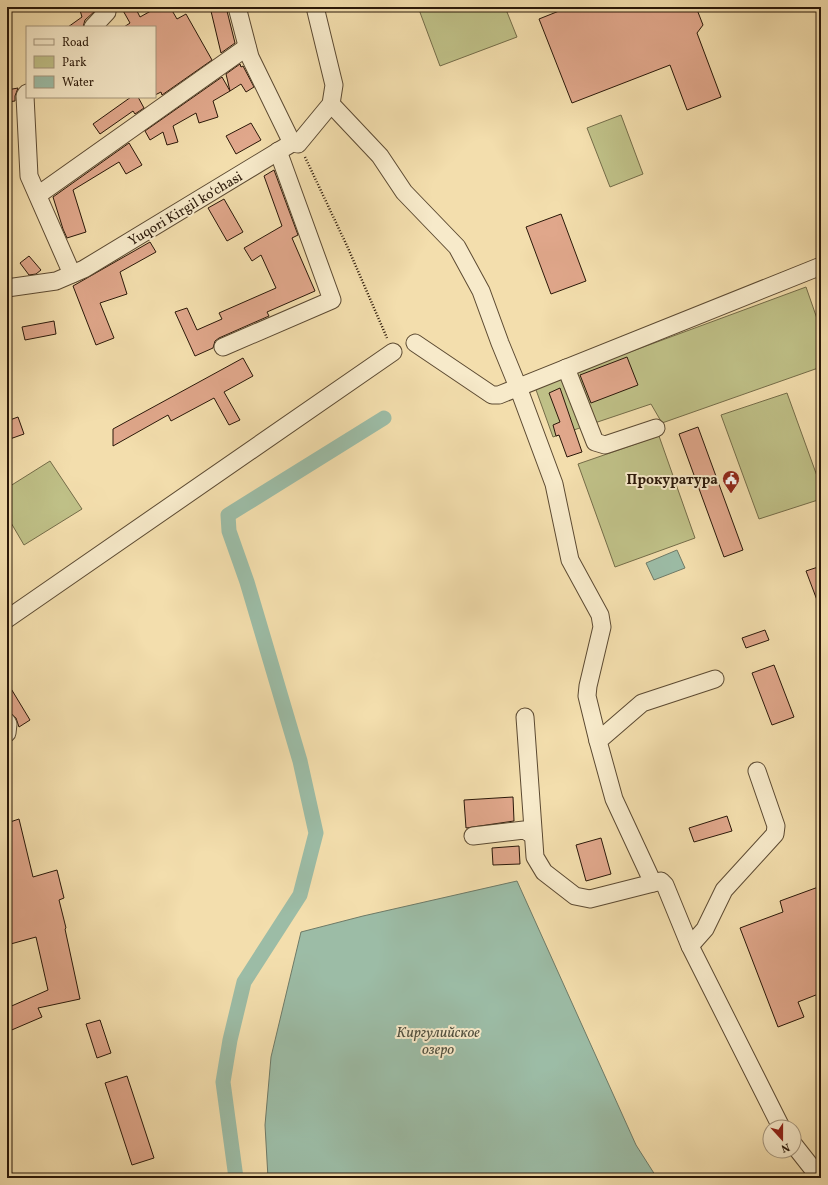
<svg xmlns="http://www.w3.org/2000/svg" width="828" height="1185" font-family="Vollkorn,serif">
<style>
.green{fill:#bfc087;stroke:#746c48}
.water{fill:#9cbca6;stroke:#6e7a67}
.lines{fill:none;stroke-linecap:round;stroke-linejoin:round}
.canal{stroke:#9cbca6;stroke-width:15}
.building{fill:#e0a78b;stroke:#2a1809}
.minor-casing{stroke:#5c4a32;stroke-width:19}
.path{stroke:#2a1809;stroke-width:2.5;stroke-dasharray:1 2;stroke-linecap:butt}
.minor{stroke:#f7eaca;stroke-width:17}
.labels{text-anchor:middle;stroke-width:4;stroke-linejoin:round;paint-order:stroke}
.street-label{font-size:14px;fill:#2a1809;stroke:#f7eaca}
.poi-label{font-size:14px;font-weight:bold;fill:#2a1809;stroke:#f7eaca;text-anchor:end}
.water-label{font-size:15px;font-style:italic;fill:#525140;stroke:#f7eaca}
</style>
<rect width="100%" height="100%" fill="#f3dead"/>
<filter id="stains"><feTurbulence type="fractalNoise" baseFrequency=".005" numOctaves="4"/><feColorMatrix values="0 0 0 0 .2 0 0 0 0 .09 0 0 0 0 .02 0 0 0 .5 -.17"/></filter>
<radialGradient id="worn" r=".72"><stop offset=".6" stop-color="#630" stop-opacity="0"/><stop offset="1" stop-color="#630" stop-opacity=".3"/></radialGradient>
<!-- green -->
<g class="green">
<polygon points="418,7 505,7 517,37 440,66"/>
<polygon points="621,115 643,174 610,187 587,128"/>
<polygon points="806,287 821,330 821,367 662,423 651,404 553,437 535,387"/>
<polygon points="787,393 821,487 821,499 759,519 721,415"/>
<polygon points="659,436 695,538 615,567 578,464"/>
<polygon points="50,461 82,509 24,545 7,516 7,488"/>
</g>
<!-- water -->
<g class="water">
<polygon points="677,550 685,568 654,580 646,563"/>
<polygon points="517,881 636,1145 657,1178 268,1178 265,1125 271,1057 301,932 363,916"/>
</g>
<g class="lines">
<!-- canal -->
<polyline class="canal" points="236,1178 223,1082 230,1040 244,982 300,895 316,833 300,761 247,582 229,531 228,515 384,418"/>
</g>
<!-- building -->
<g class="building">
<polygon points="79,7 94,7 95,11 85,20 83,27 68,27 82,17"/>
<polygon points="121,7 135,7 140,17 158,7 170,7 177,19 186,14 212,60 162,95 161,92 155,95 155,27 124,27 130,23"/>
<polygon points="210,7 226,7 235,43 221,53"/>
<polygon points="569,7 696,7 703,25 697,33 721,97 687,110 670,65 572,103 539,19"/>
<polygon points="240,64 241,67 243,66 254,87 246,92 241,84 230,91 226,74"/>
<polygon points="222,77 230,91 213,101 218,117 199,123 196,113 173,126 178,142 167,145 163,132 150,140 145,131"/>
<polygon points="18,88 15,96 15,101 7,102 7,90"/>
<polygon points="131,97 138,97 144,108 135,114 133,111 100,134 93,124"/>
<polygon points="251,123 261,140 236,154 226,136"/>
<polygon points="129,143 142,165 126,174 119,162 73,190 86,232 67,238 63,229 53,197"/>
<polygon points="274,170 298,235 292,238 315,291 267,312 269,316 219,338 215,341 213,348 195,356 175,312 187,308 197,330 222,319 219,313 276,288 261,255 252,261 244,248 282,226 264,176"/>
<polygon points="224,199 243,232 227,241 208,208"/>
<polygon points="561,214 586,281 551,294 526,227"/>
<polygon points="150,242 156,252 120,272 127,294 100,303 114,338 96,345 73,286"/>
<polygon points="29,256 41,270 36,274 29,275 20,263"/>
<polygon points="54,321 56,334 25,340 22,327"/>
<polygon points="627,357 638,385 591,403 580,375"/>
<polygon points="243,358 253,376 224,392 240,420 229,425 214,398 171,421 168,415 113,446 113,429"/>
<polygon points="560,388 582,452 567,457 559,435 556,436 553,425 560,422 549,393"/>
<polygon points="18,417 24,434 7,440 7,421"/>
<polygon points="698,427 743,550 724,557 679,434"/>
<polygon points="821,566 821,608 820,608 806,571"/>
<polygon points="765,630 769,640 746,648 742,638"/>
<polygon points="774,665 794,717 772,725 752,673"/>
<polygon points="7,682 30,720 19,727 16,718 10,713 7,708"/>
<polygon points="513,797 514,821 466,828 464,800"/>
<polygon points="727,816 732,831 694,842 689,828"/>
<polygon points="19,819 33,877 57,870 64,898 59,900 66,928 65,929 80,999 38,1008 42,1017 7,1032 7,1008 48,990 36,937 7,945 7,898 10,897 7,883 7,823"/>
<polygon points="601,838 611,874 586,881 576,845"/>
<polygon points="519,846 520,864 493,865 492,848"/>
<polygon points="821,886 821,993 798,1002 804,1017 778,1027 740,928 783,912 780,901"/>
<polygon points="100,1020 111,1053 97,1058 86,1024"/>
<polygon points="127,1076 154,1158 132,1165 105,1083"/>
</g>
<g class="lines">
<defs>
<g id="minor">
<polyline points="237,7 250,57 292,143"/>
<polyline points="93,27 107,12 106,7"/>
<polyline points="27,93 25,96 29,176 72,274"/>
<polyline points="331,104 380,156 404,192 457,247 481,291 500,343 518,387 554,484 570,560 600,615 602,627 588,686 587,696 598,741"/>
<polyline points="38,195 247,47"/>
<polyline points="7,288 56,281 84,269 292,143 298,144 331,104 334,85 315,7"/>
<polyline points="415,343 492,395 499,395 821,266"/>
<polyline points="223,347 332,300 278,151"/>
<polyline points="566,368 595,442 605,445 656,428"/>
<polyline points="7,619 393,352"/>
<polyline points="525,717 535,857 544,872 575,896 590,899 661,881 665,885 690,946 781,1127"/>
<polyline points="7,722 8,724 7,733"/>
<polyline points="473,836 524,830 533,835"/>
<polyline points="653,883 614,799 598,741 642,703 715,679"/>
<polyline points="690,946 705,929 724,890 775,834 776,826 757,771"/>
<polyline points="794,1145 820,1178"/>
</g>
</defs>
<!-- minor casing -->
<use href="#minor" class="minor-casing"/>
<!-- path -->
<polyline class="path" points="305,157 348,248 387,338"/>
<!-- minor -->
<use href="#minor" class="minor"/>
</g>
<!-- icons -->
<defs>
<symbol id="civic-pin" viewBox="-11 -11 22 30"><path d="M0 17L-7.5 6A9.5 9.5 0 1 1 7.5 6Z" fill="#8f2418" stroke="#f7eaca"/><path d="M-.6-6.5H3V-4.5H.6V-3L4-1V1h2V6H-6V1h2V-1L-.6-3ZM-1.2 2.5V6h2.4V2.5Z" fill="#fff"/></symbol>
</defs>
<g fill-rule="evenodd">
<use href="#civic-pin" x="721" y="469" width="20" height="27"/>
</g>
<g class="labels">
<!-- street labels -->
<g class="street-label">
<text transform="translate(185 208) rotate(-31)" y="5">Yuqori Kirgil koʻchasi</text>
</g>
<!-- poi labels -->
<g class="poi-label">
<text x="718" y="484">Прокуратура</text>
</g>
<!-- water labels -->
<g class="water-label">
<text x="438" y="1037">Киргулийское<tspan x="438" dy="17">озеро</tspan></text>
</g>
</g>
<!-- margin -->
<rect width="828" height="1185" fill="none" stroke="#f3dead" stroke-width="24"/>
<rect x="8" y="8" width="812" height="1169" fill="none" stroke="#2a1809" stroke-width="2"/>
<rect x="12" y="12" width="804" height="1161" fill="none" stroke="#2a1809"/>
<!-- legend -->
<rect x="26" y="26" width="130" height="72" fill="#f7eaca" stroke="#a5967d"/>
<rect x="34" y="39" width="20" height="6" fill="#f7eaca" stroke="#a5967d"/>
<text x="62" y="46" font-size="12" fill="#2a1809">Road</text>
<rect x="34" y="56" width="20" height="12" fill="#bfc087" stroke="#a5967d"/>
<text x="62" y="66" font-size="12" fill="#2a1809">Park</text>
<rect x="34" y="76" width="20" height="12" fill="#9cbca6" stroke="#a5967d"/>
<text x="62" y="86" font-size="12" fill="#2a1809">Water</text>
<!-- north arrow -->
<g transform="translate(782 1139) rotate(159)"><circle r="19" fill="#f7eaca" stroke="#a5967d"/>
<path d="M0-3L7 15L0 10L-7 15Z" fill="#8f2418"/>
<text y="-6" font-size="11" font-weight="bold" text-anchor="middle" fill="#2a1809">N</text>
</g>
<rect width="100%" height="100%" filter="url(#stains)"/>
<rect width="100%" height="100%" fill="url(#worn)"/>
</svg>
